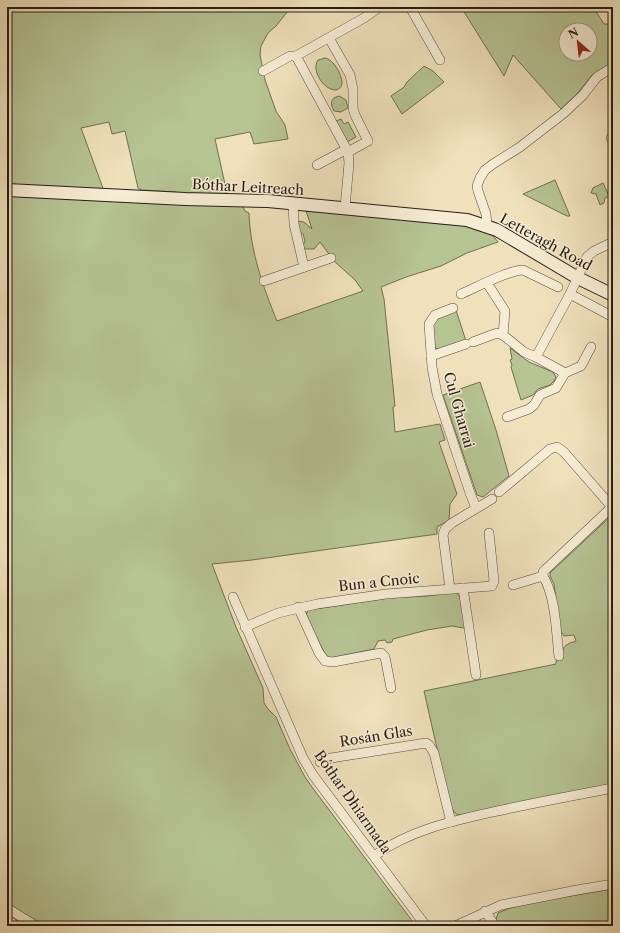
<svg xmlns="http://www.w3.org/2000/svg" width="620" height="933" font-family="'Libre Caslon Text',serif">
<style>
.green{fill:#b6c393;stroke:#6f7054;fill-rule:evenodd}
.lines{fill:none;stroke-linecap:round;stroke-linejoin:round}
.street-casing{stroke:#5a4d40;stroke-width:10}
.secondary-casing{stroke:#281c16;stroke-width:14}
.street{stroke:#f5ecd3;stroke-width:9}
.secondary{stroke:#f5ecd3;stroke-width:12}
.labels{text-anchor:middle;stroke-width:3;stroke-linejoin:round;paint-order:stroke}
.street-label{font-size:14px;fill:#281c16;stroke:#f5ecd3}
</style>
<rect width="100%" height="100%" fill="#efe1bc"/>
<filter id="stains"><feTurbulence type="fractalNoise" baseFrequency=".005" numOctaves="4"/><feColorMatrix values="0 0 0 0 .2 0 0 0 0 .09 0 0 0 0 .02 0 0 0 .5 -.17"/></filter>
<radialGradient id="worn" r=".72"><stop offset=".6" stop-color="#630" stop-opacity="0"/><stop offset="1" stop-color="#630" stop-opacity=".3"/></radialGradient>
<!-- green -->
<g class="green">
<path d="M7,7h289l-8,4 -12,15 -8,7 -7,13 -1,9 5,25 11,31 9,14 3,14 -34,5 -4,-12 -35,7 12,54c-12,1 -41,6 -51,-1l-35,-2 -3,-2 -13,-57 -13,3 -3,-12 -28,6 23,63 -97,-5z"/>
<path d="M461,7h132l11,17h9v39l-21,12 -15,19 -16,15 -48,-54 -9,21zM566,30h24v24h-24z"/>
<path d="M325,58c8,1 17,16 17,25 0,4 -3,6 -6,7 -13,0 -25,-20 -18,-30z"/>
<polygon points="424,66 433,71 444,82 402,114 391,96 404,87 407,82"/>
<path d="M339,96l7,4 2,8 -7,4 -7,-1c-4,-7 -4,-13 5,-15z"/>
<polygon points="341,119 344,124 348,122 356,137 347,142 336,121"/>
<polygon points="555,180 570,216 567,216 523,194"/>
<polygon points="603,183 609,196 605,198 604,203 600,205 596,194 591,193 593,188"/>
<path d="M7,194l234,9 4,8 4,2c1,37 14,74 28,108l86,-30 -8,-11 -21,-19 -14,-19 -6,7h-10l-1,-4 2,-4 -2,-7 -4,-3 -1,-10 6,1 8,7 -6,-18h35l110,10 39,11 8,10 -31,11 -26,13 -35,11 -25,10 3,12 11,107 -2,1 2,25 45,-8 5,16 -6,2 18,52 -7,10 -1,16 -12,7v7l-185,26 -40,4 24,63 27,61 1,15 4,6 8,8 14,32 15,28 7,10 104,139h-392l-17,-13z"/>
<polygon points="456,310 466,341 440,350 434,347 433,329 434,320"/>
<polygon points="510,348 529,362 553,372 556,377 554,381 550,385 538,389 533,395 521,400 511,367 512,365 510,360 512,359"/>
<polygon points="480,382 496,430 509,476 483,497 477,495 443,395"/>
<path d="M613,514v270l-152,31 -5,-1c-7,-7 -8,-20 -10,-29 -8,-31 -15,-63 -22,-94l132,-27v-3l6,-2c0,-13 2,-14 14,-18l-2,-6 -10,1 -4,-6 -6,-46 -4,-8v-3z"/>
<path d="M455,592c9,5 9,23 11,33l-2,3 -12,-2 -25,4 -34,9 -1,3 -5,1 -2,-3 -7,1 -4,8 -44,9 -5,-4 -19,-38 1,-4 2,-2 79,-12 40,-2z"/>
<path d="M613,889v37h-113l-4,-7 2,-6c12,-6 26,-8 39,-11 25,-5 50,-9 76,-13z"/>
</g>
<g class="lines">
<defs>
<g id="street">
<polyline points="410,7 440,60"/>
<polyline points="329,38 350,75 353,89 353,108 355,115 368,141 348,152"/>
<polyline points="296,56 348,152 349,163 345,208"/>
<polyline points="263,71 290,56 296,56 364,18 380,7"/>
<polyline points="611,138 613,141"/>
<polyline points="317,165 347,149"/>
<polyline points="293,204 294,224 304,267"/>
<polyline points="487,226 486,214 478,191 477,186 480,178 485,170 493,164 520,147 564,113 583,95 597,77 613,67"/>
<polyline points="264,281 331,258"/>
<polyline points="487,283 505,311 503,335 524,352 536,357 570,294 587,257 594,251 613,242"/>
<path d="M461,294c14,-6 48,-24 62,-24l35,17"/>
<polyline points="570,294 613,317"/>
<polyline points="453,308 435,315 429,324 432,367 437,394 470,493 476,508"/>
<polyline points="473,342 497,333 503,335"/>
<polyline points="431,356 466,344"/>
<polyline points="565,373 581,366 591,347"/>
<polyline points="507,417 529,409 534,405 540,395 556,388 565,373 536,357"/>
<polyline points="499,492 550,449 557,447 564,452 612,507"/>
<path d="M543,576c13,21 13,56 16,80"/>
<polyline points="513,585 543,576 543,572 546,569 613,506"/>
<polyline points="463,588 476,675"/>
<polyline points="450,589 443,535 445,529 452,523 492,499"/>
<polyline points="233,597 303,758 313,775 426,926"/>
<polyline points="298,607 319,653 325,661 333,662 381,653 385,657 391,688"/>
<polyline points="245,627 278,613 317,604 386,594 492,586 494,581 489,533"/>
<polyline points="320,762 331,758 426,743 429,745 434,753 451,822"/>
<path d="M374,856c37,-27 83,-36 128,-46 37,-8 74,-15 111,-22"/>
<polyline points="7,908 36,926"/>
<polyline points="485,911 495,926"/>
<polyline points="455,926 501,905 577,890 613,884"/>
</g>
<polyline id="secondary" points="7,190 185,199 268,201 467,220 497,230 578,278 613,295"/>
</defs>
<!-- street casing -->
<use href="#street" class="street-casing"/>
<!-- secondary casing -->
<use href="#secondary" class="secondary-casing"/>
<!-- street -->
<use href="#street" class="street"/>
<!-- secondary -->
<use href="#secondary" class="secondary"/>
</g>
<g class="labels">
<!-- street labels -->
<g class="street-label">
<text transform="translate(248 187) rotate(3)" y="5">Bóthar Leitreach</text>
<text transform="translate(546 242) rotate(29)" y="5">Letteragh Road</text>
<text transform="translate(459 410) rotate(74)" y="5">Cul Gharrai</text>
<text transform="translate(379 582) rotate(-6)" y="5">Bun a Cnoic</text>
<text transform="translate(376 736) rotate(-9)" y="5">Rosán Glas</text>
<text transform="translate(353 802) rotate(55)" y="5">Bóthar Dhiarmada</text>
</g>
</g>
<!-- margin -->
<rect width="620" height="933" fill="none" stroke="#efe1bc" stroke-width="24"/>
<rect x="8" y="8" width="604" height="917" fill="none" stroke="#281c16" stroke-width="2"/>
<rect x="12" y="12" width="596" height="909" fill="none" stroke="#281c16"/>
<!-- north arrow -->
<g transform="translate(578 42) rotate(332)"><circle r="19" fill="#f5ecd3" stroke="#a39987"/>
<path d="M0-3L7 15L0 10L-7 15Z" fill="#8f2418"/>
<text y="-6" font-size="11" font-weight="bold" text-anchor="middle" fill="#281c16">N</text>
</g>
<rect width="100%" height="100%" filter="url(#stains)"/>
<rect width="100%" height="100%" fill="url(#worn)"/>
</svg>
